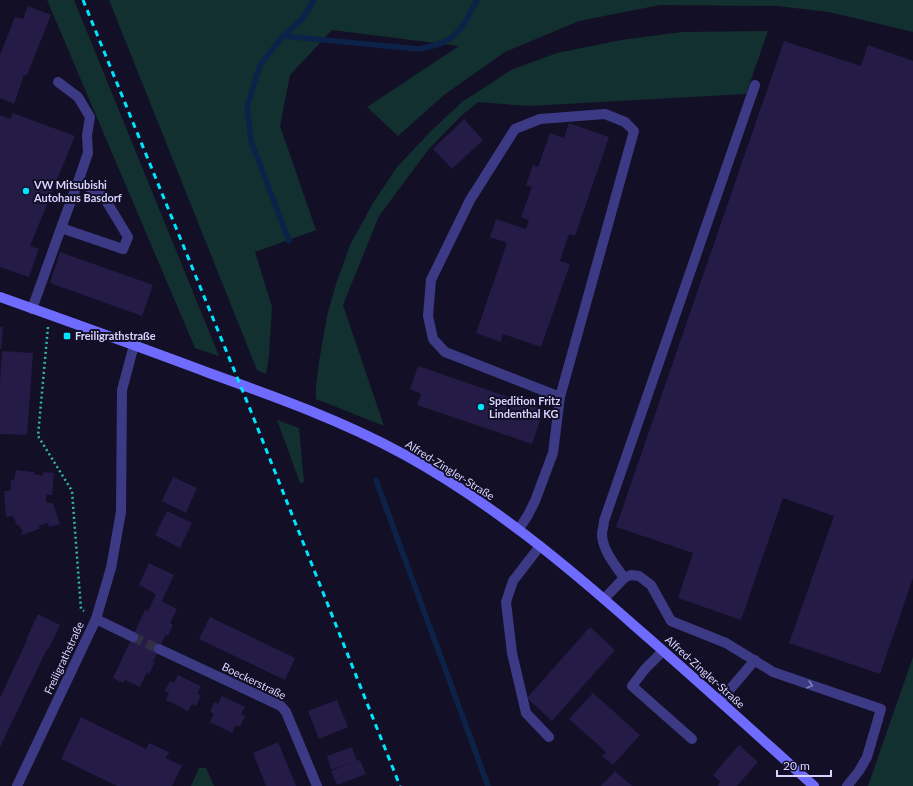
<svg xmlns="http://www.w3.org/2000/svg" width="913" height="786" font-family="Lato,sans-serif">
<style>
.green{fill:#12302f}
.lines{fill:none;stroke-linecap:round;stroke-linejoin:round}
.stream{stroke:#0c2248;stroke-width:5.5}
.building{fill:#241b47}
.street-tunnel{stroke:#312d47;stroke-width:10;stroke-dasharray:10 5;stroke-linecap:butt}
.path{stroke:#2fb8b0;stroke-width:2.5;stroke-dasharray:2 3;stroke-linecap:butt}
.lane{stroke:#3d3a85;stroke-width:10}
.street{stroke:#3d3a85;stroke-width:10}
.secondary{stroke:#6f6bff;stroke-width:10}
.rail{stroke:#00e5ff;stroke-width:3;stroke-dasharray:6 5;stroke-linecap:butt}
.oneway{stroke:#837fbc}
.poi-dot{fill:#00e5ff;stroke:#130f26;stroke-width:1.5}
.labels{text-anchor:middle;stroke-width:4;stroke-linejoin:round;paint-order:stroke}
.poi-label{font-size:11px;font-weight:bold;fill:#d9d4ff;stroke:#130f26;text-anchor:start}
.street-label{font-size:11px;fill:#d9d4ff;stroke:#130f26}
</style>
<rect width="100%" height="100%" fill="#130f26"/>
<!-- green -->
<g class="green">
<polygon points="47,0 74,0 219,356 195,348"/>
<polygon points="109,0 913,0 913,32 829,12 777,6 660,5 579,21 505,52 444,95 398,136 367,107 459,46 332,30 290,75 280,126 316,230 255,252 272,307 269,356 266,374 257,370"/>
<polygon points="768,31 746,94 528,106 478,102 461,116 428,150 379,216 343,305 384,426 316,399 316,387 319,362 327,316 336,284 350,245 373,203 397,167 431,131 462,102 511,70 557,53 621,40 682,32"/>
<polygon points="277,420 299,428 304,482 300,483"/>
<polygon points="913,657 913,786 868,786"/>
<polygon points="199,768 206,768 214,786 191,786"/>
</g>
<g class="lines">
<!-- stream -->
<g class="stream">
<path d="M283,36l135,13c38,-6 42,-17 59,-49"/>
<polyline points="289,241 251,141 247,107 260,65 283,36 303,18 314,0"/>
<polyline points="376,480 488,786"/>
</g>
</g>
<!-- building -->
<g class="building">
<polygon points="28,6 51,15 27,75 24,75 14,104 0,98 0,55 15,17 23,19"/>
<polygon points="784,41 861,66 868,45 913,61 913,578 880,674 789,643 834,516 783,498 741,620 678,598 693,553 616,527"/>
<polygon points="13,113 75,136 30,246 39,249 29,277 0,267 0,115 10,119"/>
<polygon points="464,119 483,140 452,169 433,149"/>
<polygon points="569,123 609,137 575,236 569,234 560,261 570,264 541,347 503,334 501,342 476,333 507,243 490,237 496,219 526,229 529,220 521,217 532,187 526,185 533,165 538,167 550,133 564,138"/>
<polygon points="60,252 153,285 142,316 50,283"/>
<polygon points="0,327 3,327 1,349 0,349"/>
<polygon points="2,351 33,353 27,435 0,434 0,382"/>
<polygon points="418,366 544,409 532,444 417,405 421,394 410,389"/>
<polygon points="16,470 34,472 34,474 43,476 43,472 54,473 52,495 46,495 46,503 53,503 60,524 49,527 48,523 39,526 39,529 22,535 21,533 23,533 19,525 17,525 13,516 6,517 4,491 10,491 11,480 14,480"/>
<polygon points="173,477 197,488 186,513 162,501"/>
<polygon points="167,511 192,523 180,548 155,535"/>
<polygon points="149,563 174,575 162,601 177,609 170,623 173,625 168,636 166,634 153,662 155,662 149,674 147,672 140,687 125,680 123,683 113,678 145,610 148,611 156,594 139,585"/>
<polygon points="38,614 60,625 48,650 47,649 0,747 0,698 27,640 26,640"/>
<polygon points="210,617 295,658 285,680 199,639"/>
<polygon points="590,627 615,650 552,721 527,698"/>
<polygon points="178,675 201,686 197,694 201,695 196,706 192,704 188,711 166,700 169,693 165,691 170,681 174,683"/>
<polygon points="593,693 640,735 613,765 602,756 606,752 569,719"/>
<polygon points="222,696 245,707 241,714 245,716 240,727 236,725 232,733 210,722 214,714 210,712 214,702 218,704"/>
<polygon points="337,700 348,727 319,739 308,711"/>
<polygon points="81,717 146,749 149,743 169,752 166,758 182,766 172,786 117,786 61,759"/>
<polygon points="278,742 295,783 296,786 266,786 253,753"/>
<polygon points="739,745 758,762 737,786 718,786 720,781 713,775"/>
<polygon points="352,747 357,761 360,760 366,774 337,785 331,771 353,762 331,770 327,756"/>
<polygon points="615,771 632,786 601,786"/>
</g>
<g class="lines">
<!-- street-tunnel -->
<polyline class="street-tunnel" points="133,637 159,649"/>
<!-- path -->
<polyline class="path" points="48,327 38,436 72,491 81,609 84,611"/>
<!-- lane -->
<g class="lane">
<polyline points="58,82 78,97 90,117 87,135 88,153 78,182"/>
<polyline points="32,309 61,228 123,249 128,237 102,194 78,182 61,228"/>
<polyline points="519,529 528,515 535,501 553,453 560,397 634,131 625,122 605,114 540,119 515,129 470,200 431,280 428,316 433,339 445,352 560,397"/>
<polyline points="540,546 513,581 506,602 512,653 526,713 549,737"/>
<path d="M624,578c-8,-12 -22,-28 -22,-44 0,-4 2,-8 2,-13l151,-436"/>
<polyline points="604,599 624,578 631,575 639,576 651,585 671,621 726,643 773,672 881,709 867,757 859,771 847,786"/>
<polyline points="663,651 645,669 632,686 692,739"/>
<polyline points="720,701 755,660"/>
</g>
<!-- street -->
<g class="street">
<polyline points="96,619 133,637"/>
<polyline points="159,649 281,706 286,712 317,786"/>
<polyline points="17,786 96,619 111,568 121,512 122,390 134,345"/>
</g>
<!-- secondary -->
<path class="secondary" d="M0,297c70,25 140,50 209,76 67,24 134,48 196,82 85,47 160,109 232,173 60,52 118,105 177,158"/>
<!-- rail -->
<polyline class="rail" points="83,0 250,409 400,786"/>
</g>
<!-- one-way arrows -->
<defs><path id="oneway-chevron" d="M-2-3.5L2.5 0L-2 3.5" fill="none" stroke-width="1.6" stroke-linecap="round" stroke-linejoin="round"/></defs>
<use class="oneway" href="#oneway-chevron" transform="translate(810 685) rotate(19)"/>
<!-- markers -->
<g class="poi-dot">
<circle cx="26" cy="191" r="4"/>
<rect x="63" y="332" width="8" height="8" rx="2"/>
<circle cx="481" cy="407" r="4"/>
</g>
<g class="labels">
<!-- poi labels -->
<g class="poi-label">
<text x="34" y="189">VW Mitsubishi<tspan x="34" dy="13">Autohaus Basdorf</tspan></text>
<text x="75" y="340">Freiligrathstraße</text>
<text x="489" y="405">Spedition Fritz<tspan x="489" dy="13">Lindenthal KG</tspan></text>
</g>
<!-- street labels -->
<g class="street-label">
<text transform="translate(450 470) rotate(32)" y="4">Alfred-Zingler-Straße</text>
<text transform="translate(64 658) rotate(-65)" y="4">Freiligrathstraße</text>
<text transform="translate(705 672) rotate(42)" y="4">Alfred-Zingler-Straße</text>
<text transform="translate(254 681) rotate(26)" y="4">Boeckerstraße</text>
</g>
</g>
<!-- scale -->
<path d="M777 770v6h54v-6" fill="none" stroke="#d9d4ff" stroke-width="2"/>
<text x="783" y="770" font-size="12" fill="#d9d4ff" stroke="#130f26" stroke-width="3" paint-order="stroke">20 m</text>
</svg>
